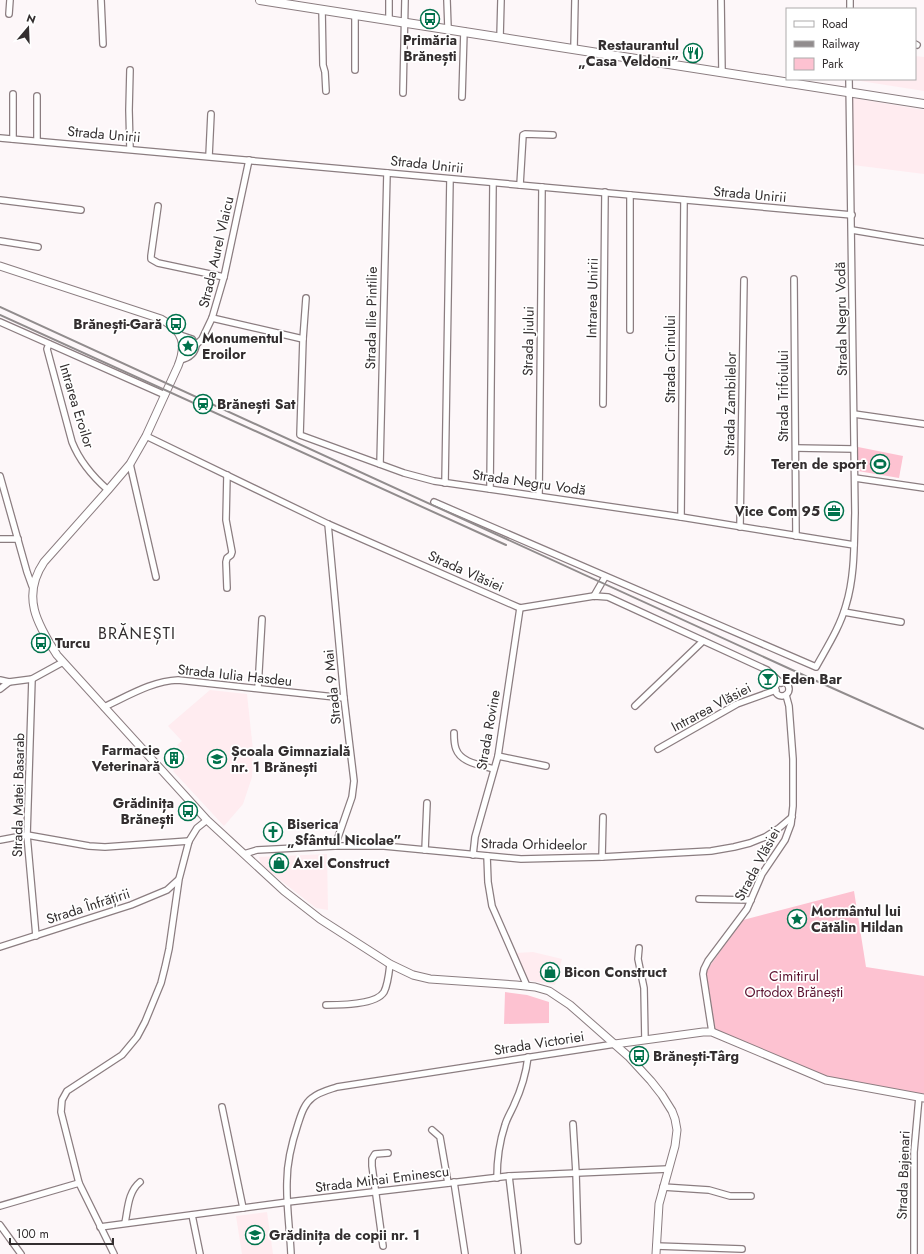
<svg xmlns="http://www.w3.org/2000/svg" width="924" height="1254" font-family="Jost,sans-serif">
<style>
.built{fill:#ffecf0}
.green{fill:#fdc2d1}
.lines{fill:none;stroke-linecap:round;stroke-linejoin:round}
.street-casing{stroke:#8b7d80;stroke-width:8}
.secondary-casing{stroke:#8b7d80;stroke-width:9}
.primary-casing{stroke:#8b7d80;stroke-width:10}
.street{stroke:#fff;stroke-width:5.5}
.secondary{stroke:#fff;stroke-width:7}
.primary{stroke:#fff;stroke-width:8}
.rail{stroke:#918c8d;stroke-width:2}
.labels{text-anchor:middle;stroke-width:3.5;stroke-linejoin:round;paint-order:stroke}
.poi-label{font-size:14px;font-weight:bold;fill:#332e2f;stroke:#fff;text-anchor:start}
.street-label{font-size:14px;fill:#332e2f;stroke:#fff}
.park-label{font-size:14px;fill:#5b122f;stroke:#fff}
.quarter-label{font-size:16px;letter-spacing:1px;fill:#332e2f;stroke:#fff}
</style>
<rect width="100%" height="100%" fill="#fdf7f9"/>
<!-- built -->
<g class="built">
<polygon points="915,56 924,57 924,91 854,80 854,79 915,79"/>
<polygon points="853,98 924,110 924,174 853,165"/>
<polygon points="210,690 247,694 253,750 252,777 243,804 224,826 173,771 188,757 177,745 182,741 168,726"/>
<polygon points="327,854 328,910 316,908 261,865 259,857"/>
<polygon points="533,952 562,959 555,985 526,980 516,953"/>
<polygon points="267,1212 273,1254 242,1254 236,1216"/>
</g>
<!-- green -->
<g class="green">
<polygon points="858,447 903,456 899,478 858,471"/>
<polygon points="854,891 866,967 924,976 924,1095 829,1078 713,1030 704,982 706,971 743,920"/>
<polygon points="505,992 527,995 549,1002 549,1023 504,1024"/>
</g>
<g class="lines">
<defs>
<g id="street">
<polyline points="101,0 103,44"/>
<polyline points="389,0 389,20"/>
<polyline points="447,0 448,28"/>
<polyline points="721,0 722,72"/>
<polyline points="322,9 323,65 325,72 326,91"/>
<polyline points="850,9 850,0"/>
<polyline points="9,14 10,0"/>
<polyline points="500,37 501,0"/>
<polyline points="915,44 917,45"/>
<polyline points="574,48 575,0"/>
<polyline points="355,70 355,15"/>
<polyline points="403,93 405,0"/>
<polyline points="13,94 13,139"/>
<polyline points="37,96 37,140"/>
<polyline points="462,97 464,31"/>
<polyline points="0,138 852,215"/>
<polyline points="130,149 129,110 130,70"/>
<polyline points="209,156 211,114"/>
<polyline points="520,185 523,135 525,134 553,135"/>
<polyline points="630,195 630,330"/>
<polyline points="0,200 81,210"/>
<polyline points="158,206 151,256 151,259 158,263 224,277"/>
<polyline points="852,230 924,242"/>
<polyline points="0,241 38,247"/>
<polyline points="794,279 796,536"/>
<polyline points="306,298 303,339 300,435 404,473 434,481 681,517 854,545"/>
<polyline points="212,318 303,339"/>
<polyline points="0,322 165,395"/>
<path d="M180,335l12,4 4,6c-1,9 -7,13 -16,15"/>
<path d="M49,344l-2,5 25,93c8,20 20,34 36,48"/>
<polyline points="196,345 202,339 212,318 224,277 249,160"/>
<polyline points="603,404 605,192"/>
<polyline points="854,414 924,424"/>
<polyline points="146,436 328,524 520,608 594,596 608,597 767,670 781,683"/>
<polyline points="796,448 854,449"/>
<polyline points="130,464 156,577"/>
<polyline points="380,464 387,173"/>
<polyline points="227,475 226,520 232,552 231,555 227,558 226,562 227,588"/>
<polyline points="0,476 27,572 32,586"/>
<polyline points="855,478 924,488"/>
<polyline points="445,483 450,179"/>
<polyline points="490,489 493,183"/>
<polyline points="539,496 542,187"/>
<path d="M434,502l382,165c11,-20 24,-40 30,-62 9,-29 8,-62 9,-92l-6,-434"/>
<polyline points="681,517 684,200"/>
<polyline points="328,524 344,698 354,781 352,797 335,846"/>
<polyline points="740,527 744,280"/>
<polyline points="0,539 18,539"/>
<polyline points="594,596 605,577"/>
<polyline points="844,612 901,622"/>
<polyline points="32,679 27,835 36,936"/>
<polyline points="0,680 9,682"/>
<circle cx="782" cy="689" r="7"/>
<polyline points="258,688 262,619"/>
<polyline points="0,689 9,682 32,679 63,662"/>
<polyline points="635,706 703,641"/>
<path d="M104,707c24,-11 48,-26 74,-27l166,18"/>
<path d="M454,733c0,6 0,11 2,16 5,14 25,16 38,20"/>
<polyline points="658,749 737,704 776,690"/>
<polyline points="498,756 546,766"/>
<polyline points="0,840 27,835 89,846 105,847 189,841"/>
<polyline points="425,850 427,803"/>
<polyline points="244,854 257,850 335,846 384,846 521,859 602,857 711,851 734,847 750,843 765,837 779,828 792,817"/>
<polyline points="473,855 475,837 498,756 520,608"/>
<polyline points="487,856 488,882 492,906 527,986"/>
<polyline points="602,857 603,817"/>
<polyline points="699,899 751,900"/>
<polyline points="0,947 131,905 167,890 178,880"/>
<polyline points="639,948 638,959 644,988 645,1040"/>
<path d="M326,1005c14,0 50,0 58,-13 4,-8 5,-19 6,-28"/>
<polyline points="712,1032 703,974 704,969 708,961 747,909 762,874 785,840 791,824 793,806 793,759 789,706 786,695"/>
<polyline points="222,1107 243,1208"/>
<polyline points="573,1124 576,1173 578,1241"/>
<polyline points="432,1130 440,1137 448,1183"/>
<polyline points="509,1176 518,1252"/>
<path d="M497,1178c0,-19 2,-35 8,-53 2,-7 6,-13 9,-20 7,-15 12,-31 14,-48"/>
<polyline points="454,1182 465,1254"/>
<polyline points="663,1187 709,1190 730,1196 751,1196"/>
<polyline points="0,1206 79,1183"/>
<polyline points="192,1215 200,1254"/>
<path d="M125,1223c3,-15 3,-31 15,-41"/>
<polyline points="0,1225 21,1254"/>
<polyline points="100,1227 288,1202 509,1176 668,1169"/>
<polyline points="383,1246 372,1166 372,1159 375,1154 388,1153"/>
<polyline points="656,1246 742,1249"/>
<polyline points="114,1254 79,1183 61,1112 62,1100 67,1091 122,1055 137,1037 145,1022 161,983 165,967 169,949 179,879 189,841 197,828 207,820"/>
<path d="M291,1254c-1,-24 -5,-49 -4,-73 0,-19 5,-39 11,-57 3,-9 6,-20 14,-26 7,-6 16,-8 25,-11l278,-43"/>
<polyline points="914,1254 914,1152 919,1097"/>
</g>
<g id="secondary">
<path d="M0,266l161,53c22,12 26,24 17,47l-32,70 -16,28 -22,26 -64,72c-23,34 -7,62 13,93l150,165 77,71 36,28 70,45 23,11 17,4 86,6 19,2 14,4 21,14 58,51 23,25 11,14 10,16 3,8 2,11 -2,16 -16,58 -3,50"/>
<polyline points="615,1044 703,1032 712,1032 826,1080 924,1098"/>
</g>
<polyline id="primary" points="260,0 924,104"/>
</defs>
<!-- street casing -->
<use href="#street" class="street-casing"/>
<!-- secondary casing -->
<use href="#secondary" class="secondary-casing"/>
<!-- primary casing -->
<use href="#primary" class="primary-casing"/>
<!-- street -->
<use href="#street" class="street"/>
<!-- secondary -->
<use href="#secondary" class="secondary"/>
<!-- primary -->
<use href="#primary" class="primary"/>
<!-- rail -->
<g class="rail">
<polyline points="0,307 812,679 924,729"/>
<polyline points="0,315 506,545"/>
</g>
</g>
<!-- icons -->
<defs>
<symbol id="bus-ring" viewBox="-11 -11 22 22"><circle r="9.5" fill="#fff" stroke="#01724c" stroke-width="1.5"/><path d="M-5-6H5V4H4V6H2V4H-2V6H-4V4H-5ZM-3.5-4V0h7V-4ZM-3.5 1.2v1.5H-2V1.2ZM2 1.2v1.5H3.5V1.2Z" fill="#01724c"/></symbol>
<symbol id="restaurant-ring" viewBox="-11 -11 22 22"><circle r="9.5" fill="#fff" stroke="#01724c" stroke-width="1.5"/><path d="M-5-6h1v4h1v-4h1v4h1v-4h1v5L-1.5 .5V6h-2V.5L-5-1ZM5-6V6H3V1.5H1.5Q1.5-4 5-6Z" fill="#01724c"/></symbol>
<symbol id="sight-ring" viewBox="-11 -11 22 22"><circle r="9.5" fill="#fff" stroke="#01724c" stroke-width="1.5"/><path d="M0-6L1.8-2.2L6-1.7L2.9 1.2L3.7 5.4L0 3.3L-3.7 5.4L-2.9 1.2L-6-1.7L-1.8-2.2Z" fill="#01724c"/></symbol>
<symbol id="station-ring" viewBox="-11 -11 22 22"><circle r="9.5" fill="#fff" stroke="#01724c" stroke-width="1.5"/><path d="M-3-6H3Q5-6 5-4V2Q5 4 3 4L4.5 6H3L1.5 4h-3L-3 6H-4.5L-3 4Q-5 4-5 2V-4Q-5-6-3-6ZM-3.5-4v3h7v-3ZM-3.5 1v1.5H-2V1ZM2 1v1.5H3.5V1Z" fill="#01724c"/></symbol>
<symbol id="stadium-ring" viewBox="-11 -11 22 22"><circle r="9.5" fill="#fff" stroke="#01724c" stroke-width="1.5"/><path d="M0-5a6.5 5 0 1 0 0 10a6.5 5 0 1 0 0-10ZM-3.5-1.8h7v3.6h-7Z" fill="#01724c"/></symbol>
<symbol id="office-ring" viewBox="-11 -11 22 22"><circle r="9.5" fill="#fff" stroke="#01724c" stroke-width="1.5"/><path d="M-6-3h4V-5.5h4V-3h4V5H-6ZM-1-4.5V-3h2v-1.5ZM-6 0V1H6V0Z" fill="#01724c"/></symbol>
<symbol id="bar-ring" viewBox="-11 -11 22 22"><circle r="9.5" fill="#fff" stroke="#01724c" stroke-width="1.5"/><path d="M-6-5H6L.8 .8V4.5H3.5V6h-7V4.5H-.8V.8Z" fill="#01724c"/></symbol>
<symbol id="building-ring" viewBox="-11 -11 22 22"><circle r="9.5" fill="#fff" stroke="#01724c" stroke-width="1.5"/><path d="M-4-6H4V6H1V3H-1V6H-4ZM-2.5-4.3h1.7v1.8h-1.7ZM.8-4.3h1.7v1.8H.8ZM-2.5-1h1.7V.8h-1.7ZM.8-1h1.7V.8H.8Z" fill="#01724c"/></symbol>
<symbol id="school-ring" viewBox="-11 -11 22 22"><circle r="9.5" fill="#fff" stroke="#01724c" stroke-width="1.5"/><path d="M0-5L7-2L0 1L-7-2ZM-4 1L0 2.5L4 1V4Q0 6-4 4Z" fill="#01724c"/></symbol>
<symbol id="church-ring" viewBox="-11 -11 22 22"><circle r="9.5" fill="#fff" stroke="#01724c" stroke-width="1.5"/><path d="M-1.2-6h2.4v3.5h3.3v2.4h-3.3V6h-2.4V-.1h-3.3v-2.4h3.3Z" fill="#01724c"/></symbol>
<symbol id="shop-ring" viewBox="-11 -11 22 22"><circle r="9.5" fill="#fff" stroke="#01724c" stroke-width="1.5"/><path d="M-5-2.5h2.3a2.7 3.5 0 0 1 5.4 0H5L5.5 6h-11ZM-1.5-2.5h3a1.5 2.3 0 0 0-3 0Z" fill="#01724c"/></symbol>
</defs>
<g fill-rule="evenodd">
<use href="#bus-ring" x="419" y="8" width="22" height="22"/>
<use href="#restaurant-ring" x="682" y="42" width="22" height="22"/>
<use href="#bus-ring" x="165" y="313" width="22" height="22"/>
<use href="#sight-ring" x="177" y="335" width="22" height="22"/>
<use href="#station-ring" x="192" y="393" width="22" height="22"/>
<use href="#stadium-ring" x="869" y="453" width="22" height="22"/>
<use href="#office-ring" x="823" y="500" width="22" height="22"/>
<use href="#bus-ring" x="30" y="632" width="22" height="22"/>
<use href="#bar-ring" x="757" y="668" width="22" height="22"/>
<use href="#building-ring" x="163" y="747" width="22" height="22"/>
<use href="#school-ring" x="206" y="748" width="22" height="22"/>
<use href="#bus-ring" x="177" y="800" width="22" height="22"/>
<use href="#church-ring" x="262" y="821" width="22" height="22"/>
<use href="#shop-ring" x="268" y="852" width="22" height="22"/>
<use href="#sight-ring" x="786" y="908" width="22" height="22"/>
<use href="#shop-ring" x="539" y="961" width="22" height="22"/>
<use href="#bus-ring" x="628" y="1045" width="22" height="22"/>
<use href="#school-ring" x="244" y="1224" width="22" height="22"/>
</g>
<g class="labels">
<!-- poi labels -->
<g class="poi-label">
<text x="430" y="45" text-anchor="middle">Primăria<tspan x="430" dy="16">Brănești</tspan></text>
<text x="679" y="50" text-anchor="end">Restaurantul<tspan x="679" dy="16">„Casa Veldoni”</tspan></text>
<text x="162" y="329" text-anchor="end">Brănești-Gară</text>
<text x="202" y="343">Monumentul<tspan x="202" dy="16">Eroilor</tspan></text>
<text x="217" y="409">Brănești Sat</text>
<text x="866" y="469" text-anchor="end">Teren de sport</text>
<text x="820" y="516" text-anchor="end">Vice Com 95</text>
<text x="55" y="648">Turcu</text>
<text x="782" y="684">Eden Bar</text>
<text x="160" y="755" text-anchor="end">Farmacie<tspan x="160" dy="16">Veterinară</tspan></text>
<text x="231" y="756">Școala Gimnazială<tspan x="231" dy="16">nr. 1 Brănești</tspan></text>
<text x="174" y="808" text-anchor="end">Grădinița<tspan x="174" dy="16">Brănești</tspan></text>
<text x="287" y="829">Biserica<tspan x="287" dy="16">„Sfântul Nicolae”</tspan></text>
<text x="293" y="868">Axel Construct</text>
<text x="811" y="916">Mormântul lui<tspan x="811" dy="16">Cătălin Hildan</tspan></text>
<text x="564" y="977">Bicon Construct</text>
<text x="653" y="1061">Brănești-Târg</text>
<text x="269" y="1240">Grădinița de copii nr. 1</text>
</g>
<!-- street labels -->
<g class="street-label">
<text transform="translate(104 134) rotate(5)" y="5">Strada Unirii</text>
<text transform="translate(427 164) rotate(6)" y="5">Strada Unirii</text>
<text transform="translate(750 194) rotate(5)" y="5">Strada Unirii</text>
<text transform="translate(216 252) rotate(-77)" y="5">Strada Aurel Vlaicu</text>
<text transform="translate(592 298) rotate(-89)" y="5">Intrarea Unirii</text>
<text transform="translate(371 318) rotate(-89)" y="5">Strada Ilie Pintilie</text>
<text transform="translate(841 319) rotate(-91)" y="5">Strada Negru Vodă</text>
<text transform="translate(528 341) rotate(-89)" y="5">Strada Jiului</text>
<text transform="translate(670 359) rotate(-90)" y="5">Strada Crinului</text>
<text transform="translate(783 396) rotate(-90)" y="5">Strada Trifoiului</text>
<text transform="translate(730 404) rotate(-89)" y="5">Strada Zambilelor</text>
<text transform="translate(77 406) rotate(73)" y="5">Intrarea Eroilor</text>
<text transform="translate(529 482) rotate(8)" y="5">Strada Negru Vodă</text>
<text transform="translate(466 571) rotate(24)" y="5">Strada Vlăsiei</text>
<text transform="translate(235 675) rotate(6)" y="5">Strada Iulia Hasdeu</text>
<text transform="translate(332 687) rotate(-96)" y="5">Strada 9 Mai</text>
<text transform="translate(711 707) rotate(-28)" y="5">Intrarea Vlăsiei</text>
<text transform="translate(488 730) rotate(-80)" y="5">Strada Rovine</text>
<text transform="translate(18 795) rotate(-89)" y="5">Strada Matei Basarab</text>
<text transform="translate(534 844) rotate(1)" y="5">Strada Orhideelor</text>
<text transform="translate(757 864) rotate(-62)" y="5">Strada Vlăsiei</text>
<text transform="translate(88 906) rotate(-18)" y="5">Strada Înfrățirii</text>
<text transform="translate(539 1043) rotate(-9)" y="5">Strada Victoriei</text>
<text transform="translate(903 1175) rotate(-88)" y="5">Strada Bajenari</text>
<text transform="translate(382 1179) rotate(-7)" y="5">Strada Mihai Eminescu</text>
</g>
<!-- park labels -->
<g class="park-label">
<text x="794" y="981">Cimitirul<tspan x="794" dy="16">Ortodox Brănești</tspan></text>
</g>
<!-- quarter labels -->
<g class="quarter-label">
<text x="137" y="639">BRĂNEȘTI</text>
</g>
</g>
<!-- legend -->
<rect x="786" y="8" width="130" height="72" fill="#ffffff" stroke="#adabac"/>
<rect x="794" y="21" width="20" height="6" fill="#ffffff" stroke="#adabac"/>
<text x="822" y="28" font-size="12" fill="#332e2f">Road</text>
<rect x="794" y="41" width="20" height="6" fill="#918c8d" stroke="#adabac"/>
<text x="822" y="48" font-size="12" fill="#332e2f">Railway</text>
<rect x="794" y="58" width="20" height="12" fill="#fdc2d1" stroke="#adabac"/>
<text x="822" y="68" font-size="12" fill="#332e2f">Park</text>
<!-- north arrow -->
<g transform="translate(28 28) rotate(19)" stroke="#ffffff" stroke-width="3" paint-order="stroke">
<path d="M0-3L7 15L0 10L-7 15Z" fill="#332e2f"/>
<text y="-6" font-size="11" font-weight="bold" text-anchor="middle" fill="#332e2f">N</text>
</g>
<!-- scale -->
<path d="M10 1238v6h103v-6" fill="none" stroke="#332e2f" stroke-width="2"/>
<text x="16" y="1238" font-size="12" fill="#332e2f" stroke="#ffffff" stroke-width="3" paint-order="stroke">100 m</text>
</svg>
